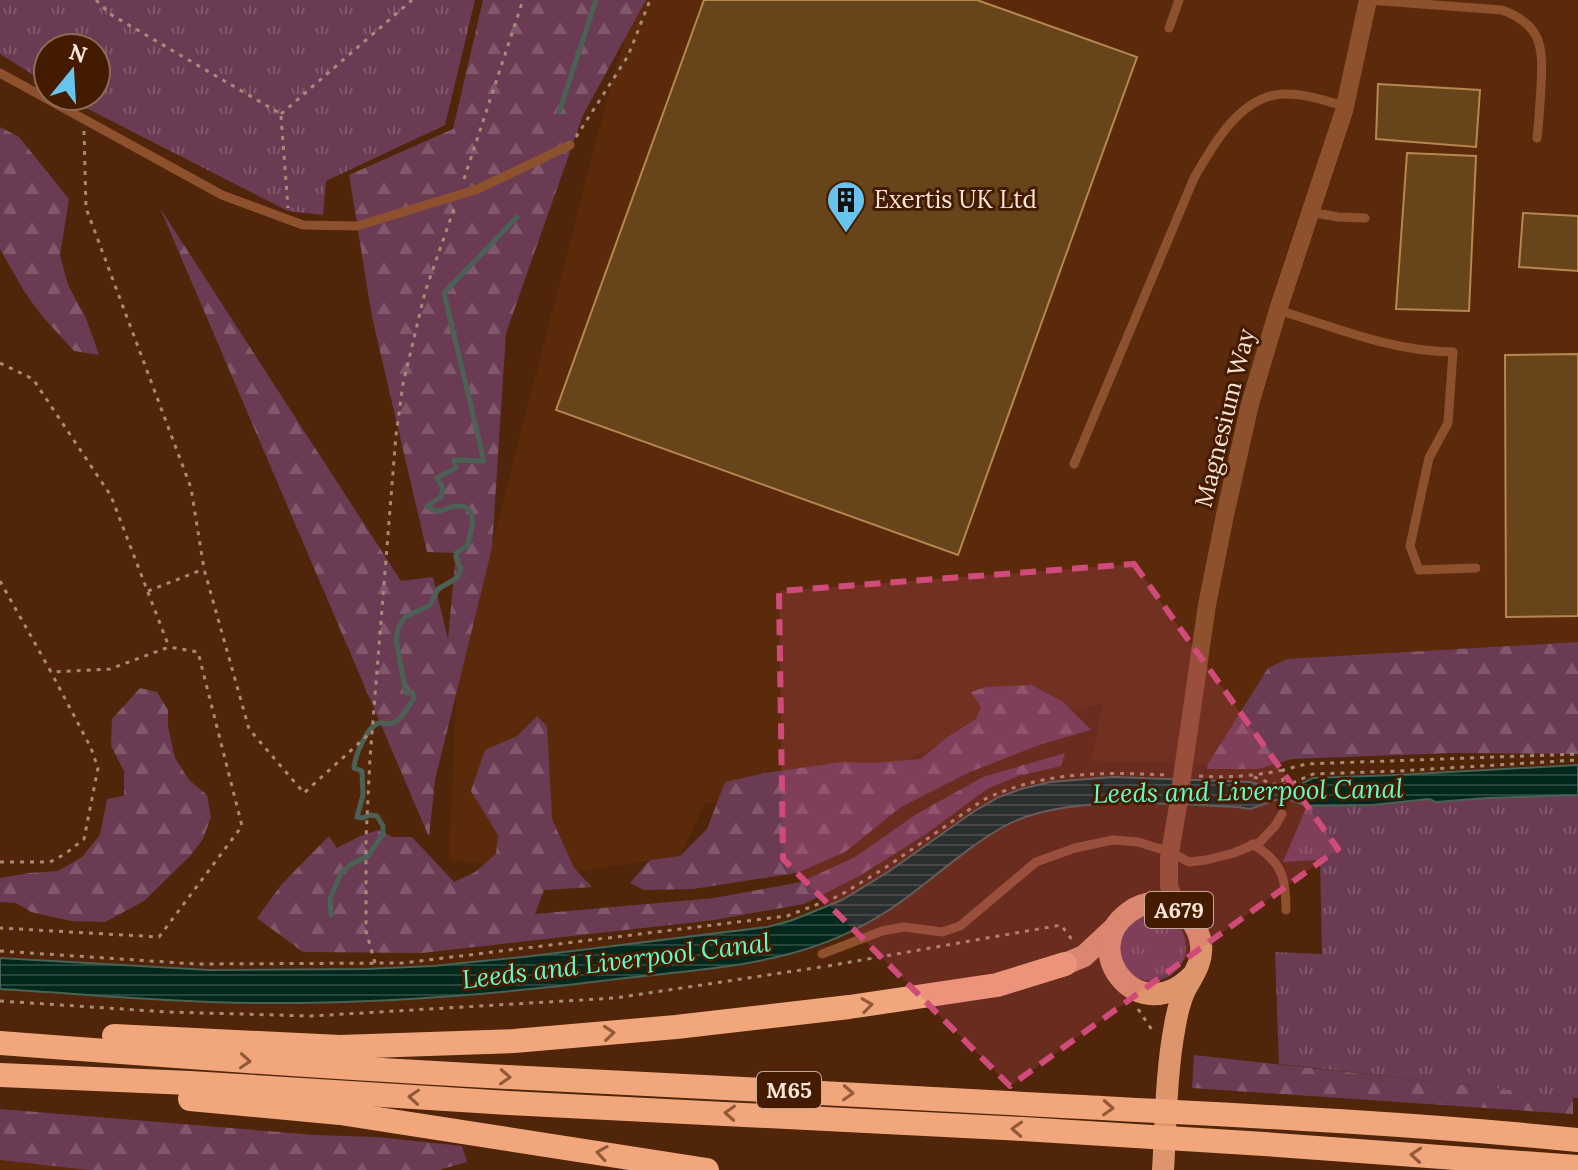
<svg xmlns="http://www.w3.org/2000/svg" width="1578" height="1170" font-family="Lora,serif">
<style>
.built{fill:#5b2a0a}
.grass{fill:url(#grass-tufts)}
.forest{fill:url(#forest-firs)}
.water{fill:url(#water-rules);stroke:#4c6155;stroke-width:2}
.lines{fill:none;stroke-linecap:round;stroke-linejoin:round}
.stream{stroke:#4c6155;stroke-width:5}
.building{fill:#674419;stroke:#b6874f;stroke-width:2}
.path{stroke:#a98a76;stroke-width:3;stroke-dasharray:4 6;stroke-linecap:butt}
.service{stroke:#8d512e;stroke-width:9}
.minor{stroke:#8d512e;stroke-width:18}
.trunk{stroke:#de956c;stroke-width:22}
.motorway{stroke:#f2a67c;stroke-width:24}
.oneway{stroke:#935a38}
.marked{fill:#d04b7a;fill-opacity:0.2;stroke:#d04b7a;stroke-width:6;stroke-dasharray:16 10;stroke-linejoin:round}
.labels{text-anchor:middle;stroke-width:6;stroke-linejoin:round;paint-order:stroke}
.shield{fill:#451b00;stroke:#c4a898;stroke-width:2}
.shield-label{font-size:22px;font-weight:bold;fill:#fae5d9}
.poi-label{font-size:24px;fill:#fae5d9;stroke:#451b00;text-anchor:start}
.street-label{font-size:24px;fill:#fae5d9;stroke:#451b00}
.water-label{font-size:26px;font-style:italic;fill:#5efece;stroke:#451b00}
</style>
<defs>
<pattern id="grass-tufts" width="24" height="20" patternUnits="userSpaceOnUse" patternTransform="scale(2)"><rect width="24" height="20" fill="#6b3b53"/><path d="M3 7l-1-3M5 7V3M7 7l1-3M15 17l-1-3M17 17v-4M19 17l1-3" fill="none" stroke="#81576b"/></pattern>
<pattern id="forest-firs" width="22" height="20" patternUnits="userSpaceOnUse" patternTransform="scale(2)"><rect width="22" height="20" fill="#6b3b53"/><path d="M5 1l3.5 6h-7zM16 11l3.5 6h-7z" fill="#81576b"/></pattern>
<pattern id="water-rules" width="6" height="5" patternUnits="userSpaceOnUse" patternTransform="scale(2)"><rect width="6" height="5" fill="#01281d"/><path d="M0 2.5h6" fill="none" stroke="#27473d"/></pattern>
</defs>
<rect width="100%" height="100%" fill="#502509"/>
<!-- built -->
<g class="built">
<polygon points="636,0 1578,0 1578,642 1287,659 1268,668 1208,764 1091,761 1103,704 983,725 809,804 705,803 680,856 556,875 449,859 457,680 607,99"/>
<polygon points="0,1160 90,1170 0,1170"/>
</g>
<!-- grass -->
<g class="grass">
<polygon points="0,0 475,0 445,125 326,181 323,215 288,211 90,110 67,96 96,96 96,48 48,48 48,84 0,54"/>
<polygon points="1578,795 1578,1098 1279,1064 1275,952 1322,954 1320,860 1283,862 1307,806 1372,805 1429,799 1436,802 1487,798"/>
<circle cx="1152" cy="947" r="34"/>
</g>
<!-- forest -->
<g class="forest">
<polygon points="483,0 646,0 583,115 506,333 492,548 435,780 429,837 160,208 401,581 433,577 448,639 456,553 427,552 372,317 349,175 453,129"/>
<polygon points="0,127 19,137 69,199 60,255 68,285 86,318 99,355 74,351 42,316 24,291 0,249"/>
<polygon points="1578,642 1578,754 1452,753 1292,759 1258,769 1207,769 1208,764 1268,668 1287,659"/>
<polygon points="1032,685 1063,702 1091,730 1042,744 970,772 901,807 845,852 797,873 693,889 644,890 630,883 650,860 680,856 707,829 725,782 765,773 842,762 871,763 921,759 946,738 976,719 981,707 971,692 986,687"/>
<polygon points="140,688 157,692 168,710 168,727 175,758 189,780 207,795 211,817 203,839 190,856 144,901 105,922 71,921 31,912 16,903 0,902 0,878 29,873 58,871 82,857 100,835 107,799 124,796 124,771 111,746 112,719"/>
<polygon points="537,716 547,726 552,819 574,868 592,887 544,890 535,914 714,898 801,882 855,857 915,815 983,777 1065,753 1061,766 1018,776 987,789 926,834 861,875 804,904 714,920 422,953 303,952 257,918 281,885 329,836 337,848 358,837 378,830 393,837 412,837 454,882 475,872 496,854 498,835 471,791 485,750 517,736"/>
<polygon points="1194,1055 1573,1097 1573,1114 1192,1088"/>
<polygon points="0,1109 316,1135 377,1137 462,1146 467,1162 439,1170 88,1170 0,1160"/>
</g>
<!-- water -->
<path class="water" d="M1578,765v30l-91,3 -51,4 -7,-3 -57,6 -65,1 -19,-7 -13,1 -25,9 -12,-2c-66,-3 -176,-14 -235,20 -41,23 -75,57 -114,83 -31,20 -65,35 -100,44 -56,15 -115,18 -172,25 -122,16 -244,25 -366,24 -84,-1 -168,-9 -251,-14v-31l209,12 157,-1 67,-3 99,-10 235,-29 23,-6 52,-21 46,-28 85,-60 26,-15 22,-8 29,-7 63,-5 137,5 27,8 14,-1 22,-11 84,-3z"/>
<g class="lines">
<!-- stream -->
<g class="stream">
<polyline points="559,112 596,0"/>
<path d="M331,915l-1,-16 11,-26 12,-10 15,-7 15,-22v-8l-6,-10 -7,-1 -8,3 -5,-1 6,-22 -1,-24 -8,-3c1,-12 13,-42 25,-45 5,-1 10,2 14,0 9,-3 16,-18 21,-25l-2,-6 -6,1 -10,-53 2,-12 7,-11 25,-12 8,-16 19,-11 4,-9 -5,-11v-5l11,-7c4,-13 14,-42 -11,-40 -13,0 -15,12 -29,0l14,-9 2,-9 -6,-10 19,-10 -2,-8 30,1 -40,-168 73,-76"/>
</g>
</g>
<!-- building -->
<g class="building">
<polygon points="704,0 977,0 1137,57 958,555 556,410"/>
<polygon points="1378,84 1480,90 1476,147 1376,139"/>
<polygon points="1407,153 1476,156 1469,311 1396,309"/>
<polygon points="1523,213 1578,216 1578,271 1519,267"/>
<polygon points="1578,354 1578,616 1506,617 1505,355"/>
</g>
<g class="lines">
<!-- path -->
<g class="path">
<polyline points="96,0 110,14 281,114"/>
<polyline points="281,114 412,0"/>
<polyline points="281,116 288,208"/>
<polyline points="84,131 86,208 191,488 204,569 249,729 304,793 369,734"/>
<polyline points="576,137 628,56 650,0"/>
<polyline points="464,179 523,0"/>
<polyline points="0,363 33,379 111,496 169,647"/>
<polyline points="0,581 51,672 110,669 169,647 198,652 242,826 159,937 0,928"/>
<polyline points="148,591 204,569"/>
<path d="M1199,776c29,2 55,0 84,-6"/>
<polyline points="1254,777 1273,784 1288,785 1313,774 1399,771 1578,760"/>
<polyline points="1282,802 1283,770 1306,764 1578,754"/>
<polyline points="0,862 50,862 65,854 84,839 98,768 91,748 51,672"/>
<path d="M0,951l196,13 207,-1 384,-47 52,-20 49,-30 95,-66c61,-29 118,-28 185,-25"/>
<polyline points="375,963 366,931 366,838 370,758 396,435 403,384 425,292 454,209"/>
<polyline points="828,966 1061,925 1073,941"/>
<polyline points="0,1001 168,1012 311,1016 615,998 821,967"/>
<polyline points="1138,1009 1154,1033"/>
</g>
<!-- service -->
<g class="service">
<path d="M1368,0l134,10c41,15 41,38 39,77 -1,17 -2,34 -4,51"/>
<polyline points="1169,28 1179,0"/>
<polyline points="0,73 222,195 303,225 357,226 478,189 570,145"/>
<polyline points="1310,212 1338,217 1365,218"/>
<path d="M1278,310c56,17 115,42 175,42l-5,71 -19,35 -19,88 9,24 57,-2"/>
<path d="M1074,464l120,-286c19,-33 46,-82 89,-84 20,-1 42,7 62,12"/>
<path d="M1252,844c30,17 34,34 34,66"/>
<polyline points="822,954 882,931 904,927 942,932 960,926 1036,862 1075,848 1113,840 1138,842 1170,852 1189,862 1206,860 1234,853 1260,842 1275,826 1282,814"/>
</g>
<!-- minor -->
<polyline class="minor" points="1178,909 1169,886 1169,858 1177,812 1207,605 1225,515 1250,404 1278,310 1344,111 1368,0"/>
<!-- trunk -->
<g class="trunk">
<polyline points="1065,964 1084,956 1114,928"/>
<path d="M1163,1170c3,-48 3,-98 12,-145 2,-12 5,-24 10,-35 8,-15 18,-28 16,-45 -2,-21 -18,-38 -39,-41 -12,-2 -24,1 -34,9 -50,37 11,118 65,62"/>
</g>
<!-- motorway -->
<g class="motorway">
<polyline points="114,1036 340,1047 514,1041 676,1027 849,1007 997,985 1065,964"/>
<path d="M0,1043c169,13 338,25 507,34 185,10 371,18 556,29 172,9 344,17 515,34"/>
<polyline points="0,1075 190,1083 509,1103 1023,1129 1264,1144 1578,1167"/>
<polyline points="190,1099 340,1113 707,1170"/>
</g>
</g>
<!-- one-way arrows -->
<defs><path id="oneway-chevron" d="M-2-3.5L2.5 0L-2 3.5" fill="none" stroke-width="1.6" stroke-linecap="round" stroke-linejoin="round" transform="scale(2)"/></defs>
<g class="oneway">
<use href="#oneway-chevron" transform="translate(867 1005) rotate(-8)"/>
<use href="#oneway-chevron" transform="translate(609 1033) rotate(-5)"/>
<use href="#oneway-chevron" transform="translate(245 1061) rotate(4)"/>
<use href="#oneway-chevron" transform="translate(505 1077) rotate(3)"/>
<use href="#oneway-chevron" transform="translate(848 1093) rotate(3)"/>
<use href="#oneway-chevron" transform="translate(414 1097) rotate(-176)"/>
<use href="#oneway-chevron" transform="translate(1108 1108) rotate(3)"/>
<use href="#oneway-chevron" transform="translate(730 1113) rotate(-177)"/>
<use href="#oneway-chevron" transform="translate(1017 1129) rotate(-177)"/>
<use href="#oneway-chevron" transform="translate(602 1153) rotate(-171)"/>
<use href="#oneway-chevron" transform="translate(1416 1155) rotate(-176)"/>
</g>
<!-- marked area -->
<path class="marked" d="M1134,564l204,285 -328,237 -227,-227 -4,-268z"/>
<!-- icons -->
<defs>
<symbol id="building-pin" viewBox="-11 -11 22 30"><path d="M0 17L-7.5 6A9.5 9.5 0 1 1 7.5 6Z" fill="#66c4ef" stroke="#451b00"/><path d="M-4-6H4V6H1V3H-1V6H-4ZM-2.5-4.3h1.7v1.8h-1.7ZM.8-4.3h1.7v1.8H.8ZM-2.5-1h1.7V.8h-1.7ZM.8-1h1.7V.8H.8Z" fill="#111"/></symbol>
</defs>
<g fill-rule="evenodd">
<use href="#building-pin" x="824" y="178" width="44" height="60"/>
</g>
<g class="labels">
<!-- shield labels -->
<g class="shield">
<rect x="1145" y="892" width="68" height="36" rx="6"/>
<rect x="757" y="1072" width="64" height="36" rx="6"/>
</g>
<g class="shield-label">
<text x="1179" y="918">A679</text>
<text x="789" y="1098">M65</text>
</g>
<!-- poi labels -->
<g class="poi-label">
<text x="874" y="208">Exertis UK Ltd</text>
</g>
<!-- street labels -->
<g class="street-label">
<text transform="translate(1225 418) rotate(-76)" y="8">Magnesium Way</text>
</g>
<!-- water labels -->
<g class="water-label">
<text transform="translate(1248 791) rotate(-1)" y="9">Leeds and Liverpool Canal</text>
<text transform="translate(616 961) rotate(-7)" y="9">Leeds and Liverpool Canal</text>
</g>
</g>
<!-- north arrow -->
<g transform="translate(72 72) rotate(18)"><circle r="38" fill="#451b00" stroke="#8d6c57" stroke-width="2"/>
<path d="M0-6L14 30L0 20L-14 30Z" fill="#66c4ef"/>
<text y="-12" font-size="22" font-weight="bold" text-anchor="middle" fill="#fae5d9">N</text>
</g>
</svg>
